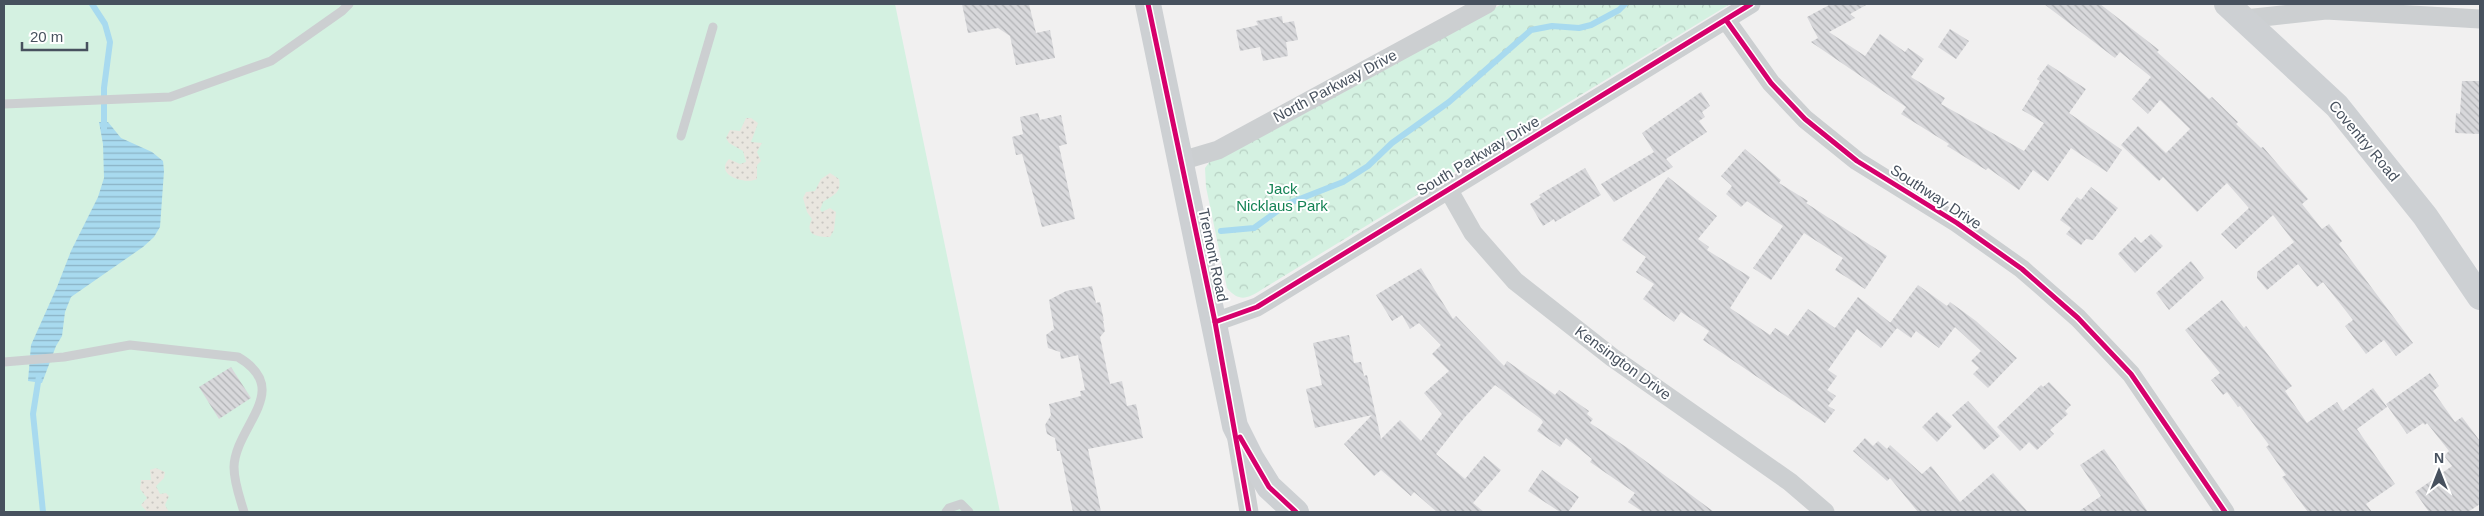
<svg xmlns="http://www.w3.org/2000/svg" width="2484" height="516" font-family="Helvetica,sans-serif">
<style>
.grass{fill:#d4f1e1}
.sand{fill:url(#sand-dots)}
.park{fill:url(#park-crowns)}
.water{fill:url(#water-rules)}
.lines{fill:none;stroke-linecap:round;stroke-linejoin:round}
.stream{stroke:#a8daef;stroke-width:6}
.building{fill:url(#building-back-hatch)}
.lane{stroke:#cccfd1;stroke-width:9}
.street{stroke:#cccfd1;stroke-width:19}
.secondary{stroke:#cdd0d3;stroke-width:26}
.cycleway-casing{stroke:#fff;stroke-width:8}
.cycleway{stroke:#d6006c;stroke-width:5}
.labels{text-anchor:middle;stroke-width:4;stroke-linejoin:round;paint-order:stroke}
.street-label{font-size:15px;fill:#47515e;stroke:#fff}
.park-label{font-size:15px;fill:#148254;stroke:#fff}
</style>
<defs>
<pattern id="sand-dots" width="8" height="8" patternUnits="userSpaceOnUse" patternTransform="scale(1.25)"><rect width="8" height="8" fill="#e9e6df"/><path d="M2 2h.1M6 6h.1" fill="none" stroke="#c9c7c2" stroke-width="1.8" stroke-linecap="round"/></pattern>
<pattern id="park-crowns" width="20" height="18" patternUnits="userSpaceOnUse" patternTransform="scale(1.25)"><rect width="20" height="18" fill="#d4f1e1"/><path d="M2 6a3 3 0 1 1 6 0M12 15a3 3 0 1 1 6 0" fill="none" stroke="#b7d0c3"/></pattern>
<pattern id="water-rules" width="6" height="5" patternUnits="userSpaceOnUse" patternTransform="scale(1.25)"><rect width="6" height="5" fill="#a8daef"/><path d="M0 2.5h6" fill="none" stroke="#8bb3c5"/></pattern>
<pattern id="building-back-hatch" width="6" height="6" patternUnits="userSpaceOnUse" patternTransform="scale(1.25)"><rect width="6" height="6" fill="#d8d8db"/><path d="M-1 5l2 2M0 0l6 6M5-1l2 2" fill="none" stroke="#b1b2b5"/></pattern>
</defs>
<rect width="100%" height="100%" fill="#f1f0f0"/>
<!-- grass -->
<polygon class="grass" points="4,4 895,4 1000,512 4,512"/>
<!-- sand -->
<g class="sand">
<path d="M746,118h5l7,5 -7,19 11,1 -5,9 4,9 -4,4v14c-12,6 -43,-4 -28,-20l11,5 6,-2 -3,-11 -14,-8 -3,-5 4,-8 10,1z"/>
<path d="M830,173l9,6c3,14 -6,16 -16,23l-3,8 2,2 8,-4 6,4 -2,18 -4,7c-13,0 -26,-2 -18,-18l-5,-7 -4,-14 3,-6 9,-1 6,-12z"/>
<polygon points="156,468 165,472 164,478 156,486 160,494 166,493 169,496 165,505 169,512 147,512 141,505 147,498 140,489 141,480 151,480 150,470"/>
</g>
<!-- park -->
<path class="park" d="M1502,4h228l-469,286c-14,9 -22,12 -34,-2l-21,-101 -1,-19 8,-11z"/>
<!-- water -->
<polygon class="water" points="99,122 108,122 121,138 152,152 163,161 164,171 160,227 154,237 143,247 71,297 65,312 62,336 56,346 42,383 28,381 31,345 57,287 71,251 98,197 104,178 103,144"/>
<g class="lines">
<!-- stream -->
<g class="stream">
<polyline points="92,4 105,24 110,42 104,88 104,129"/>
<polyline points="1221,231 1254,228 1287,204 1343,182 1368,166 1392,143 1449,102 1531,30 1552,26 1579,28 1591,25 1619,10 1625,4"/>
<polyline points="39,376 33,414 43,512"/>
</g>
</g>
<!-- building -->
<g class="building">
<polygon points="962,4 1029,4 1036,33 1050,30 1055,58 1016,65 1010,36 998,28 968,33"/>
<polygon points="1831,4 1868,4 1850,14 1855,18 1829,32 1865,56 1880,34 1905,52 1908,48 1924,59 1911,77 1945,98 1941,104 2024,151 2044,123 2022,110 2040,81 2037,79 2048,64 2086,89 2069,113 2122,150 2107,172 2071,148 2048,181 2033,170 2019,190 1988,168 1986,170 1947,146 1949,144 1901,114 1906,107 1811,42 1818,38 1807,17"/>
<polygon points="2044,4 2100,4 2159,50 2157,52 2209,99 2212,97 2238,122 2236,124 2261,148 2263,147 2308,199 2302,204 2322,229 2329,224 2342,241 2339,244 2413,343 2396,356 2384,340 2366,354 2345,326 2353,320 2323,282 2317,287 2298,264 2267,290 2257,278 2257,272 2294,242 2273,215 2236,249 2221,234 2249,208 2227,183 2197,212 2163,177 2159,181 2121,145 2138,126 2166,153 2190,129 2160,100 2148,114 2132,99 2151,77 2120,52 2115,58"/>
<polygon points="1282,16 1283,23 1294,21 1298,40 1286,42 1288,56 1263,61 1260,47 1240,51 1236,30 1258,25 1256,21"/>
<polygon points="1950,29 1969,41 1956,59 1938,47"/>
<polygon points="2462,81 2480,81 2480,134 2455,133 2456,113 2460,114"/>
<polygon points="1701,92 1710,106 1702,112 1705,117 1699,121 1707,132 1666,159 1673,167 1614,202 1601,184 1654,152 1642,133"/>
<polygon points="1038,113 1040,120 1061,115 1067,144 1059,146 1075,219 1042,227 1022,154 1016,155 1012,137 1023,134 1020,117"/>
<polygon points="1745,149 1781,180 1779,183 1808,201 1806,203 1887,256 1865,289 1835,270 1843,258 1804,233 1771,280 1753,268 1783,226 1747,201 1741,207 1726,194 1732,186 1721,176"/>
<polygon points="1585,168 1601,195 1555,222 1554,219 1543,226 1530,204 1541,197 1539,195"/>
<polygon points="1668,177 1717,216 1698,239 1709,247 1707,250 1750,277 1730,308 1770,335 1775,328 1788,336 1808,309 1835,328 1858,297 1897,328 1881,348 1857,329 1828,370 1837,376 1827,390 1836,396 1828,406 1835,410 1825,423 1703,340 1709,331 1681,312 1674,322 1643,299 1654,284 1636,272 1646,257 1622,240"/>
<polygon points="2091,187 2118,208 2093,240 2086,239 2081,245 2066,234 2071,228 2060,220 2077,197 2081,200"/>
<polygon points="2151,234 2163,246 2135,273 2118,254 2135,237 2141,243"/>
<polygon points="2191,261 2204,278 2169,310 2156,293"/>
<polygon points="1421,268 1453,319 1456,316 1504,366 1507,361 1555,395 1559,390 1589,411 1587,414 1593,419 1590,423 1632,451 1714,512 1643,512 1628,502 1635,493 1590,462 1592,459 1566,438 1560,447 1537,431 1543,422 1541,419 1495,385 1465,417 1436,454 1465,479 1484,456 1501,470 1473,503 1484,512 1437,512 1414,492 1411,496 1381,470 1374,476 1344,444 1372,415 1315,428 1306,389 1322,385 1313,343 1349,335 1354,363 1361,362 1364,376 1367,375 1381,439 1400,420 1421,441 1442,414 1424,393 1449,371 1432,354 1441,345 1419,323 1410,329 1402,315 1392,321 1376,295"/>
<polygon points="1918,285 1947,306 1950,302 1976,321 2017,358 1988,388 1973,374 1979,368 1971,361 1981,351 1955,327 1939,348 1916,331 1911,338 1890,323"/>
<polygon points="1092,286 1096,303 1100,302 1104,321 1103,321 1105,331 1100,337 1110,384 1122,381 1127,406 1136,404 1143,438 1088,449 1101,512 1073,512 1060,451 1057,451 1055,438 1047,434 1045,425 1051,415 1049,404 1081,396 1080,391 1085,390 1078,355 1061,359 1060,352 1048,348 1046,335 1054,329 1049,300 1066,291"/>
<polygon points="2222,300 2244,328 2246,326 2292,386 2285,391 2307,423 2337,402 2343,411 2373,388 2387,407 2357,429 2395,484 2366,504 2372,512 2308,512 2282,477 2286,475 2266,447 2269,445 2240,406 2238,407 2227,392 2223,395 2211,380 2220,373 2185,330"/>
<polygon points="231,367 251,398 219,419 199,387"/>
<polygon points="2430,373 2439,386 2433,391 2455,422 2462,417 2480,441 2480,504 2468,512 2429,512 2415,492 2452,466 2444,456 2449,451 2427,423 2425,425 2423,423 2407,434 2386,404"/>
<polygon points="2049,382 2071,405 2065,411 2068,414 2050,430 2054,434 2037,450 2029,442 2020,451 1997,427 2041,385 2043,387"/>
<polygon points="1968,401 2000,436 1984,450 1952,415"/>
<polygon points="1937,412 1952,426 1937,442 1922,427"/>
<polygon points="1865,438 1873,446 1878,441 1887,449 1890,445 1922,474 1931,466 1960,502 1993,473 2028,512 1918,512 1890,478 1887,481 1853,451"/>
<polygon points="2104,449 2138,497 2148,512 2078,512 2101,496 2080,465"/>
<polygon points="1542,470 1579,497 1568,512 1560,512 1528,491"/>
</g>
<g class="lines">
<!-- lane -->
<g class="lane">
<polyline points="4,104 170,97 271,61 342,11 349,4"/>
<polyline points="681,136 713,27"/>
<path d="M4,362l60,-5 66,-12 108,12c56,33 -3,69 -4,110 0,16 6,31 10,45"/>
<polyline points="946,512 949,508 961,504 969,512"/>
</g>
<!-- street -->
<g class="street">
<polyline points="2245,19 2326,10 2480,19"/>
<polyline points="1726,20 1771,83 1805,119 1857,161 1957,223 2022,269 2078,318 2131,374 2225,512"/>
<polyline points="1181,161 1218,150 1487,4"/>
<polyline points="1448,189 1473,233 1515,281 1613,358 1790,482 1825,512"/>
<polyline points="1215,322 1257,307 1751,4"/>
<polyline points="1237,440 1249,512"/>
</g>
<!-- secondary -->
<g class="secondary">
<polyline points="1148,4 1235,426 1251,458 1269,487 1296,512"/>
<polyline points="2227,4 2337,106 2425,216 2480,297"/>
</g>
<defs>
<g id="cycleway">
<polyline points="1148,4 1215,322 1249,512"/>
<polyline points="1726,20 1771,83 1805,119 1857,161 1957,223 2022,269 2078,318 2131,374 2225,512"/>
<polyline points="1215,322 1257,307 1751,4"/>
<polyline points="1240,437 1269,487 1296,512"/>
</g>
</defs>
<!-- cycleway casing -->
<use href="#cycleway" class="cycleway-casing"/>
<!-- cycleway -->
<use href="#cycleway" class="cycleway"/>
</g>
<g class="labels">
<!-- street labels -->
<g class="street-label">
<text transform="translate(1335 86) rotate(-28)" y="5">North Parkway Drive</text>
<text transform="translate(2364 141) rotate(50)" y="5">Coventry Road</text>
<text transform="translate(1478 156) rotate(-31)" y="5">South Parkway Drive</text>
<text transform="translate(1936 197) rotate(33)" y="5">Southway Drive</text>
<text transform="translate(1213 255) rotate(78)" y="5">Tremont Road</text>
<text transform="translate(1623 363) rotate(36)" y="5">Kensington Drive</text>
</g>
<!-- park labels -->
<g class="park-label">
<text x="1282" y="194">Jack<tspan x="1282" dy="17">Nicklaus Park</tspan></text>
</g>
</g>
<!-- border -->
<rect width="2484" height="516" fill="none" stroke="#47515e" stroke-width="10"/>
<!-- north arrow -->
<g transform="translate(2439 471)" stroke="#ffffff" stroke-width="4" paint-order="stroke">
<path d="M0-4L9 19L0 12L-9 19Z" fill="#47515e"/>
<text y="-8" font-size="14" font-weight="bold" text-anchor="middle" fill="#47515e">N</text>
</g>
<!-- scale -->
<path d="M22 42v8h65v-8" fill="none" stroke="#47515e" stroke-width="2.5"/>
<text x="30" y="42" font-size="15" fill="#47515e" stroke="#ffffff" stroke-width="4" paint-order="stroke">20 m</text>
</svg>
